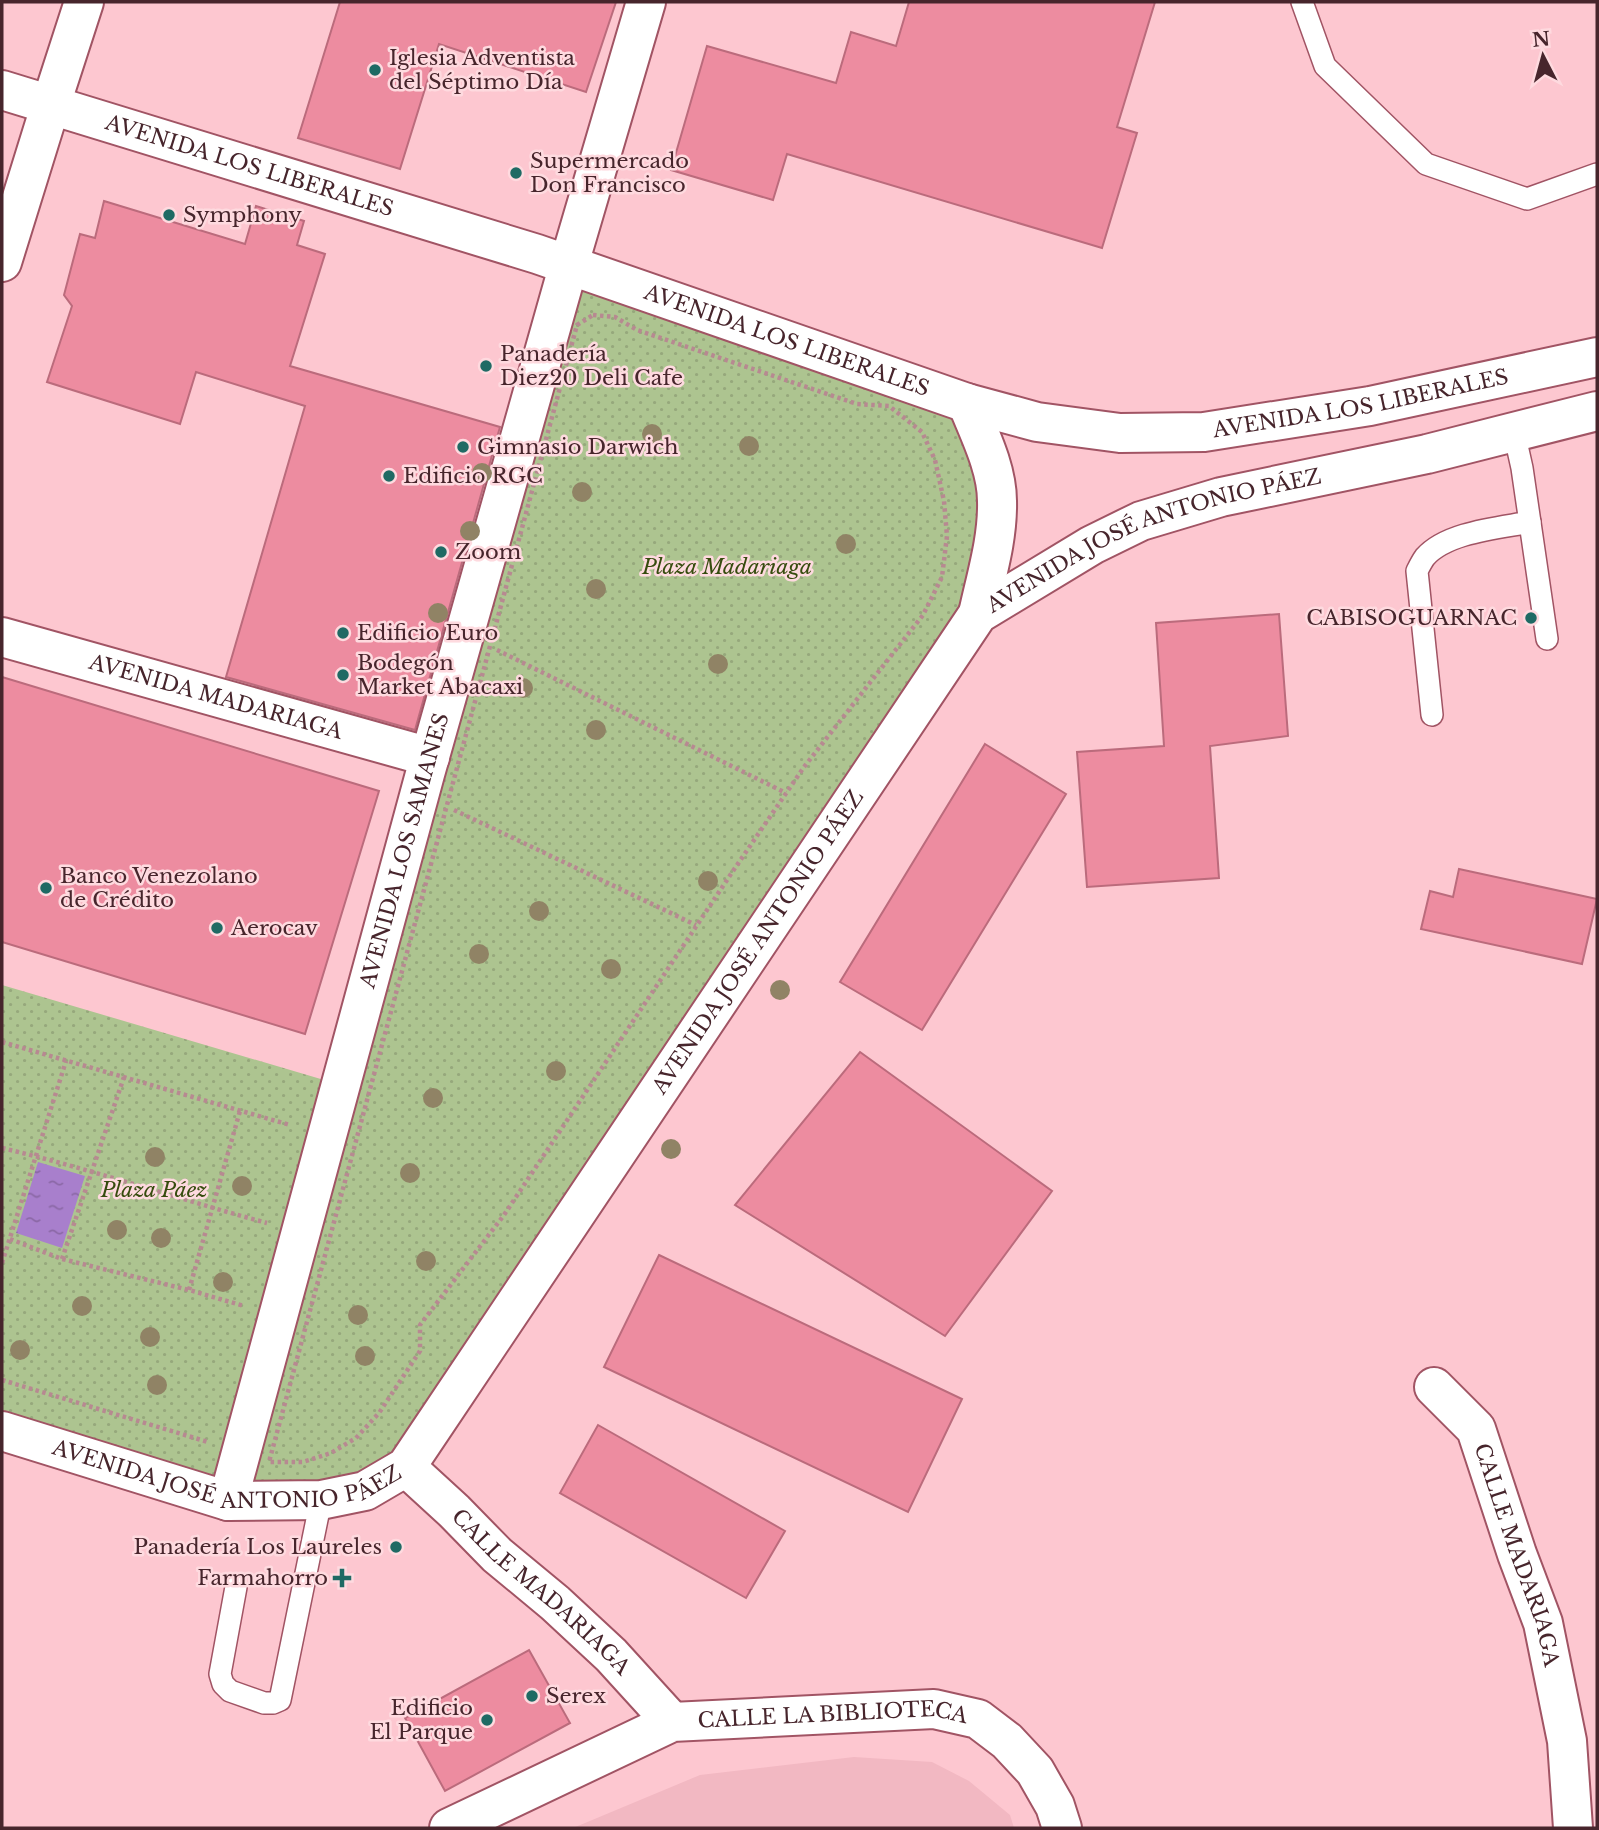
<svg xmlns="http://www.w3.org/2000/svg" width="1599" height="1830" font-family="'Libre Baskerville',serif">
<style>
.built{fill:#f2b8c2}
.park{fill:url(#park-dots)}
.water{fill:url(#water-ripples)}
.building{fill:#ed8ca0;stroke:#bb6b7c;stroke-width:2}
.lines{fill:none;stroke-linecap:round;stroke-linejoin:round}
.service-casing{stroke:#a15464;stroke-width:24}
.minor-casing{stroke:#a15464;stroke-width:42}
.tertiary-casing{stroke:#a15464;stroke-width:42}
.secondary-casing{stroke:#a15464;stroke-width:42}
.path{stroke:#b78991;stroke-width:4.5;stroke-dasharray:3.5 3.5;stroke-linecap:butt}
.service{stroke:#fff;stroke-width:21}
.minor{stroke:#fff;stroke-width:38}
.tertiary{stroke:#fff;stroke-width:38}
.secondary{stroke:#fff;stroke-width:38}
.tree{fill:#908365}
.poi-dot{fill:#1f6a64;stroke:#fedadf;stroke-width:2.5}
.labels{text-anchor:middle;stroke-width:5;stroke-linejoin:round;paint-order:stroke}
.poi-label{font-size:21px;fill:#47252c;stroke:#fedadf;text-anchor:start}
.street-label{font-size:21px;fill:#47252c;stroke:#fedadf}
.park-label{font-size:21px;font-style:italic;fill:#364c0e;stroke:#fedadf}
</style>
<defs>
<pattern id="park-dots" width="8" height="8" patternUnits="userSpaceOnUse" patternTransform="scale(1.75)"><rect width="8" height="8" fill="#adc490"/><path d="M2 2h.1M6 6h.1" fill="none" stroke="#96a87c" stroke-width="1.8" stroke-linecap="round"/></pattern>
<pattern id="water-ripples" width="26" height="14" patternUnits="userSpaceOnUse" patternTransform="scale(1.75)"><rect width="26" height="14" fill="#a87fcc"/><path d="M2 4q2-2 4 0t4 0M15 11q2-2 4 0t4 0" fill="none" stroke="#8b68a6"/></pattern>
</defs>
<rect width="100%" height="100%" fill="#fdc7d0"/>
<!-- built -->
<polygon class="built" points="854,1757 932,1762 969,1781 1010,1815 1014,1828 573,1828 700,1775"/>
<!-- park -->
<polygon class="park" points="569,264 967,403 998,499 978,614 406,1467 321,1500 2,1431 2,985 341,1085"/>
<!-- water -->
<polygon class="water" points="38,1162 85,1176 62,1248 16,1233"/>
<!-- building -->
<g class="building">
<polygon points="340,2 616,2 586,92 439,44 400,169 298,138"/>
<polygon points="909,2 1155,2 1117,127 1137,133 1102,248 787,154 773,200 671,170 707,46 836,83 851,32 896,46"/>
<polygon points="104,201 245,244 256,206 304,221 297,245 325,254 290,366 500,427 415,730 226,677 305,406 196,372 180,424 47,382 72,306 64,295 80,234 95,238"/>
<polygon points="1279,614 1288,736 1210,746 1219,878 1087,887 1077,752 1164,746 1156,623"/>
<polygon points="2,677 379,791 305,1034 2,942"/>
<polygon points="985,744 1066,794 922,1030 840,982"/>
<polygon points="1459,869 1597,899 1582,964 1421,929 1430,891 1453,897"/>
<polygon points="860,1052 1052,1191 945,1336 735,1205"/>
<polygon points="659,1255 962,1399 908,1512 604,1367"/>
<polygon points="598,1425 785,1531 746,1598 560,1493"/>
<polygon points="529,1650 570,1723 445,1791 405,1718"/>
</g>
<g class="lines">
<defs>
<g id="service">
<polyline points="1302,2 1325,66 1426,164 1527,199 1597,174"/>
<polyline points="1514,432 1522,468 1547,639"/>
<path d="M1432,715l-15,-144c2,-4 5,-10 8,-14 22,-25 74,-29 105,-35"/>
<polyline points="236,1587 220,1674 223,1684 230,1691 264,1703 273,1703 280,1700 321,1500"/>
</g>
<g id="minor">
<polyline points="2,262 51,104"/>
<path id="s1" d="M2,637l428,120"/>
<path id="s2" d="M1434,1387l42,42 41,125 26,69 24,118 6,87"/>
<path id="s3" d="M406,1467l48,44 43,44 58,48 56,52 61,67"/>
<path id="s4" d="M228,1501l197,-727 144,-510 77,-262"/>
<path id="s5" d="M449,1828l223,-106 262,-13 44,10 29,22 28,30 20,35 7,22"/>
</g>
<polyline id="tertiary" points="51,104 84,2"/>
<g id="secondary">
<path id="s6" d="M2,90l535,164 430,149 70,19 83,11 84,-1 166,-26 227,-49"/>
<path d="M967,403c12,30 30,65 30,98 1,38 -11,76 -19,113"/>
<path id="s7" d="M2,1431l226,70 93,-1 44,-9 41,-24 572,-853 114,-69 49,-24 80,-24 206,-43 170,-43"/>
</g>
</defs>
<!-- service casing -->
<use href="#service" class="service-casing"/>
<!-- minor casing -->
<use href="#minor" class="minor-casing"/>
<!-- tertiary casing -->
<use href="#tertiary" class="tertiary-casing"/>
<!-- secondary casing -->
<use href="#secondary" class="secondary-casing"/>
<!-- path -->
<g class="path">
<polygon points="593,315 615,317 637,330 857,404 889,406 922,432 935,460 944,501 947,536 942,577 923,615 804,767 735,868 504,1215 420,1325 420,1351 379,1413 356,1438 331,1453 303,1462 269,1462 577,325"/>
<polyline points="497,650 786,793"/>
<polyline points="454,810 696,925"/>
<polyline points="2,1042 290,1125"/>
<path d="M2,1148c89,21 176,51 265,75"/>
<polyline points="10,1239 62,1259 189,1290 244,1306"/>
<polyline points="62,1259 124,1077"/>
<polyline points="2,1263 66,1061"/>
<polyline points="189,1290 240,1111"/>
<polyline points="2,1380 208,1442"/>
</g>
<!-- service -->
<use href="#service" class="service"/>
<!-- minor -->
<use href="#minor" class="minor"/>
<!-- tertiary -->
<use href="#tertiary" class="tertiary"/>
<!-- secondary -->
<use href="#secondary" class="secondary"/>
</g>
<!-- trees -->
<g class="tree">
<circle cx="652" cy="434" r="10"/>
<circle cx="749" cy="446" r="10"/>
<circle cx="482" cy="473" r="10"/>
<circle cx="582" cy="492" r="10"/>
<circle cx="470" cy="531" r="10"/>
<circle cx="846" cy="544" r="10"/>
<circle cx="596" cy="589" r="10"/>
<circle cx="438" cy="613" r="10"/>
<circle cx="718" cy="664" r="10"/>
<circle cx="523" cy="688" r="10"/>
<circle cx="596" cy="730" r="10"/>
<circle cx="708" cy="881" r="10"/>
<circle cx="539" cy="911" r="10"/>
<circle cx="479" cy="954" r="10"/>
<circle cx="611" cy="969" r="10"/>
<circle cx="780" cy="990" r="10"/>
<circle cx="556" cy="1071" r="10"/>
<circle cx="433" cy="1098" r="10"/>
<circle cx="671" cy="1149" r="10"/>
<circle cx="155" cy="1157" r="10"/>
<circle cx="410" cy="1173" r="10"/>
<circle cx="242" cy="1186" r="10"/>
<circle cx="117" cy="1230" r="10"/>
<circle cx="161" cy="1238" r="10"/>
<circle cx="426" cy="1261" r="10"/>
<circle cx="223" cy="1282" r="10"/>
<circle cx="82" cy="1306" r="10"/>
<circle cx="358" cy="1315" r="10"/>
<circle cx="150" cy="1337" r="10"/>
<circle cx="20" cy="1350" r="10"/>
<circle cx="365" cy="1356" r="10"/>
<circle cx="157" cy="1385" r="10"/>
</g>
<!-- markers -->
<g class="poi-dot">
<circle cx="375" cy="70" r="7"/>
<circle cx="516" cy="173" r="7"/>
<circle cx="169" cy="215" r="7"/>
<circle cx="486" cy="366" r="7"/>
<circle cx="463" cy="447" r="7"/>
<circle cx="389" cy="476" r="7"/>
<circle cx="441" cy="552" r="7"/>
<circle cx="1531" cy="618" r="7"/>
<circle cx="343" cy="633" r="7"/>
<circle cx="343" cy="675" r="7"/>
<circle cx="46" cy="888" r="7"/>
<circle cx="217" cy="928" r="7"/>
<circle cx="396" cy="1547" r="7"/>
<path d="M338.5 1567.5h7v7h7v7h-7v7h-7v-7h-7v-7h7z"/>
<circle cx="532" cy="1696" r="7"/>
<circle cx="487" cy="1720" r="7"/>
</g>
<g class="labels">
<!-- poi labels -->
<g class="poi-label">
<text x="389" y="65">Iglesia Adventista<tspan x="389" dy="24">del Séptimo Día</tspan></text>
<text x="530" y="168">Supermercado<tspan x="530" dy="24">Don Francisco</tspan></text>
<text x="183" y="222">Symphony</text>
<text x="500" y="361">Panadería<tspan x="500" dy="24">Diez20 Deli Cafe</tspan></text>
<text x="477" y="454">Gimnasio Darwich</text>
<text x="403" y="483">Edificio RGC</text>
<text x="455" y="559">Zoom</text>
<text x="1517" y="625" text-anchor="end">CABISOGUARNAC</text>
<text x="357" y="640">Edificio Euro</text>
<text x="357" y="670">Bodegón<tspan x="357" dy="24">Market Abacaxi</tspan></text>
<text x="60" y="883">Banco Venezolano<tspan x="60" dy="24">de Crédito</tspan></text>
<text x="231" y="935">Aerocav</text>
<text x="382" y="1554" text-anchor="end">Panadería Los Laureles</text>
<text x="328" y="1585" text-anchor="end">Farmahorro</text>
<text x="546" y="1703">Serex</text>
<text x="473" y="1715" text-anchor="end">Edificio<tspan x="473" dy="24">El Parque</tspan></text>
</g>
<!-- street labels -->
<g class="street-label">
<text dy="7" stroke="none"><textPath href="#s6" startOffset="259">AVENIDA LOS LIBERALES</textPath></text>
<text dy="7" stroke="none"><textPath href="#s6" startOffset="824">AVENIDA LOS LIBERALES</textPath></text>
<text dy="7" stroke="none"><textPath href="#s6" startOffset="1414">AVENIDA LOS LIBERALES</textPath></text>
<text dy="7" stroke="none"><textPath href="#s7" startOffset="1642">AVENIDA JOSÉ ANTONIO PÁEZ</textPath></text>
<text dy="7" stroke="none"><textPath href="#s1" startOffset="222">AVENIDA MADARIAGA</textPath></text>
<text dy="7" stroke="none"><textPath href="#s4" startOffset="674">AVENIDA LOS SAMANES</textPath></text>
<text dy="7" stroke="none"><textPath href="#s7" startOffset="1054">AVENIDA JOSÉ ANTONIO PÁEZ</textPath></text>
<text dy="7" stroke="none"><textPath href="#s7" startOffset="234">AVENIDA JOSÉ ANTONIO PÁEZ</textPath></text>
<text dy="7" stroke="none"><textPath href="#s2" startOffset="192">CALLE MADARIAGA</textPath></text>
<text dy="7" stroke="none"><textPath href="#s3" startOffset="184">CALLE MADARIAGA</textPath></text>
<text dy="7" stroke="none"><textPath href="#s5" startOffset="408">CALLE LA BIBLIOTECA</textPath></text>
</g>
<!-- park labels -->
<g class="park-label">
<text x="727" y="574">Plaza Madariaga</text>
<text x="154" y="1197">Plaza Páez</text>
</g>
</g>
<!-- border -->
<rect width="1599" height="1830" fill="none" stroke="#47252c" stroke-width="7"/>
<!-- north arrow -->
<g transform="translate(1543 56) rotate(354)" stroke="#fedadf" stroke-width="5" paint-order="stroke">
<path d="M0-5L12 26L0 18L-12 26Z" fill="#47252c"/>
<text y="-10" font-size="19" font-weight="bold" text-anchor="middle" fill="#47252c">N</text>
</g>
</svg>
